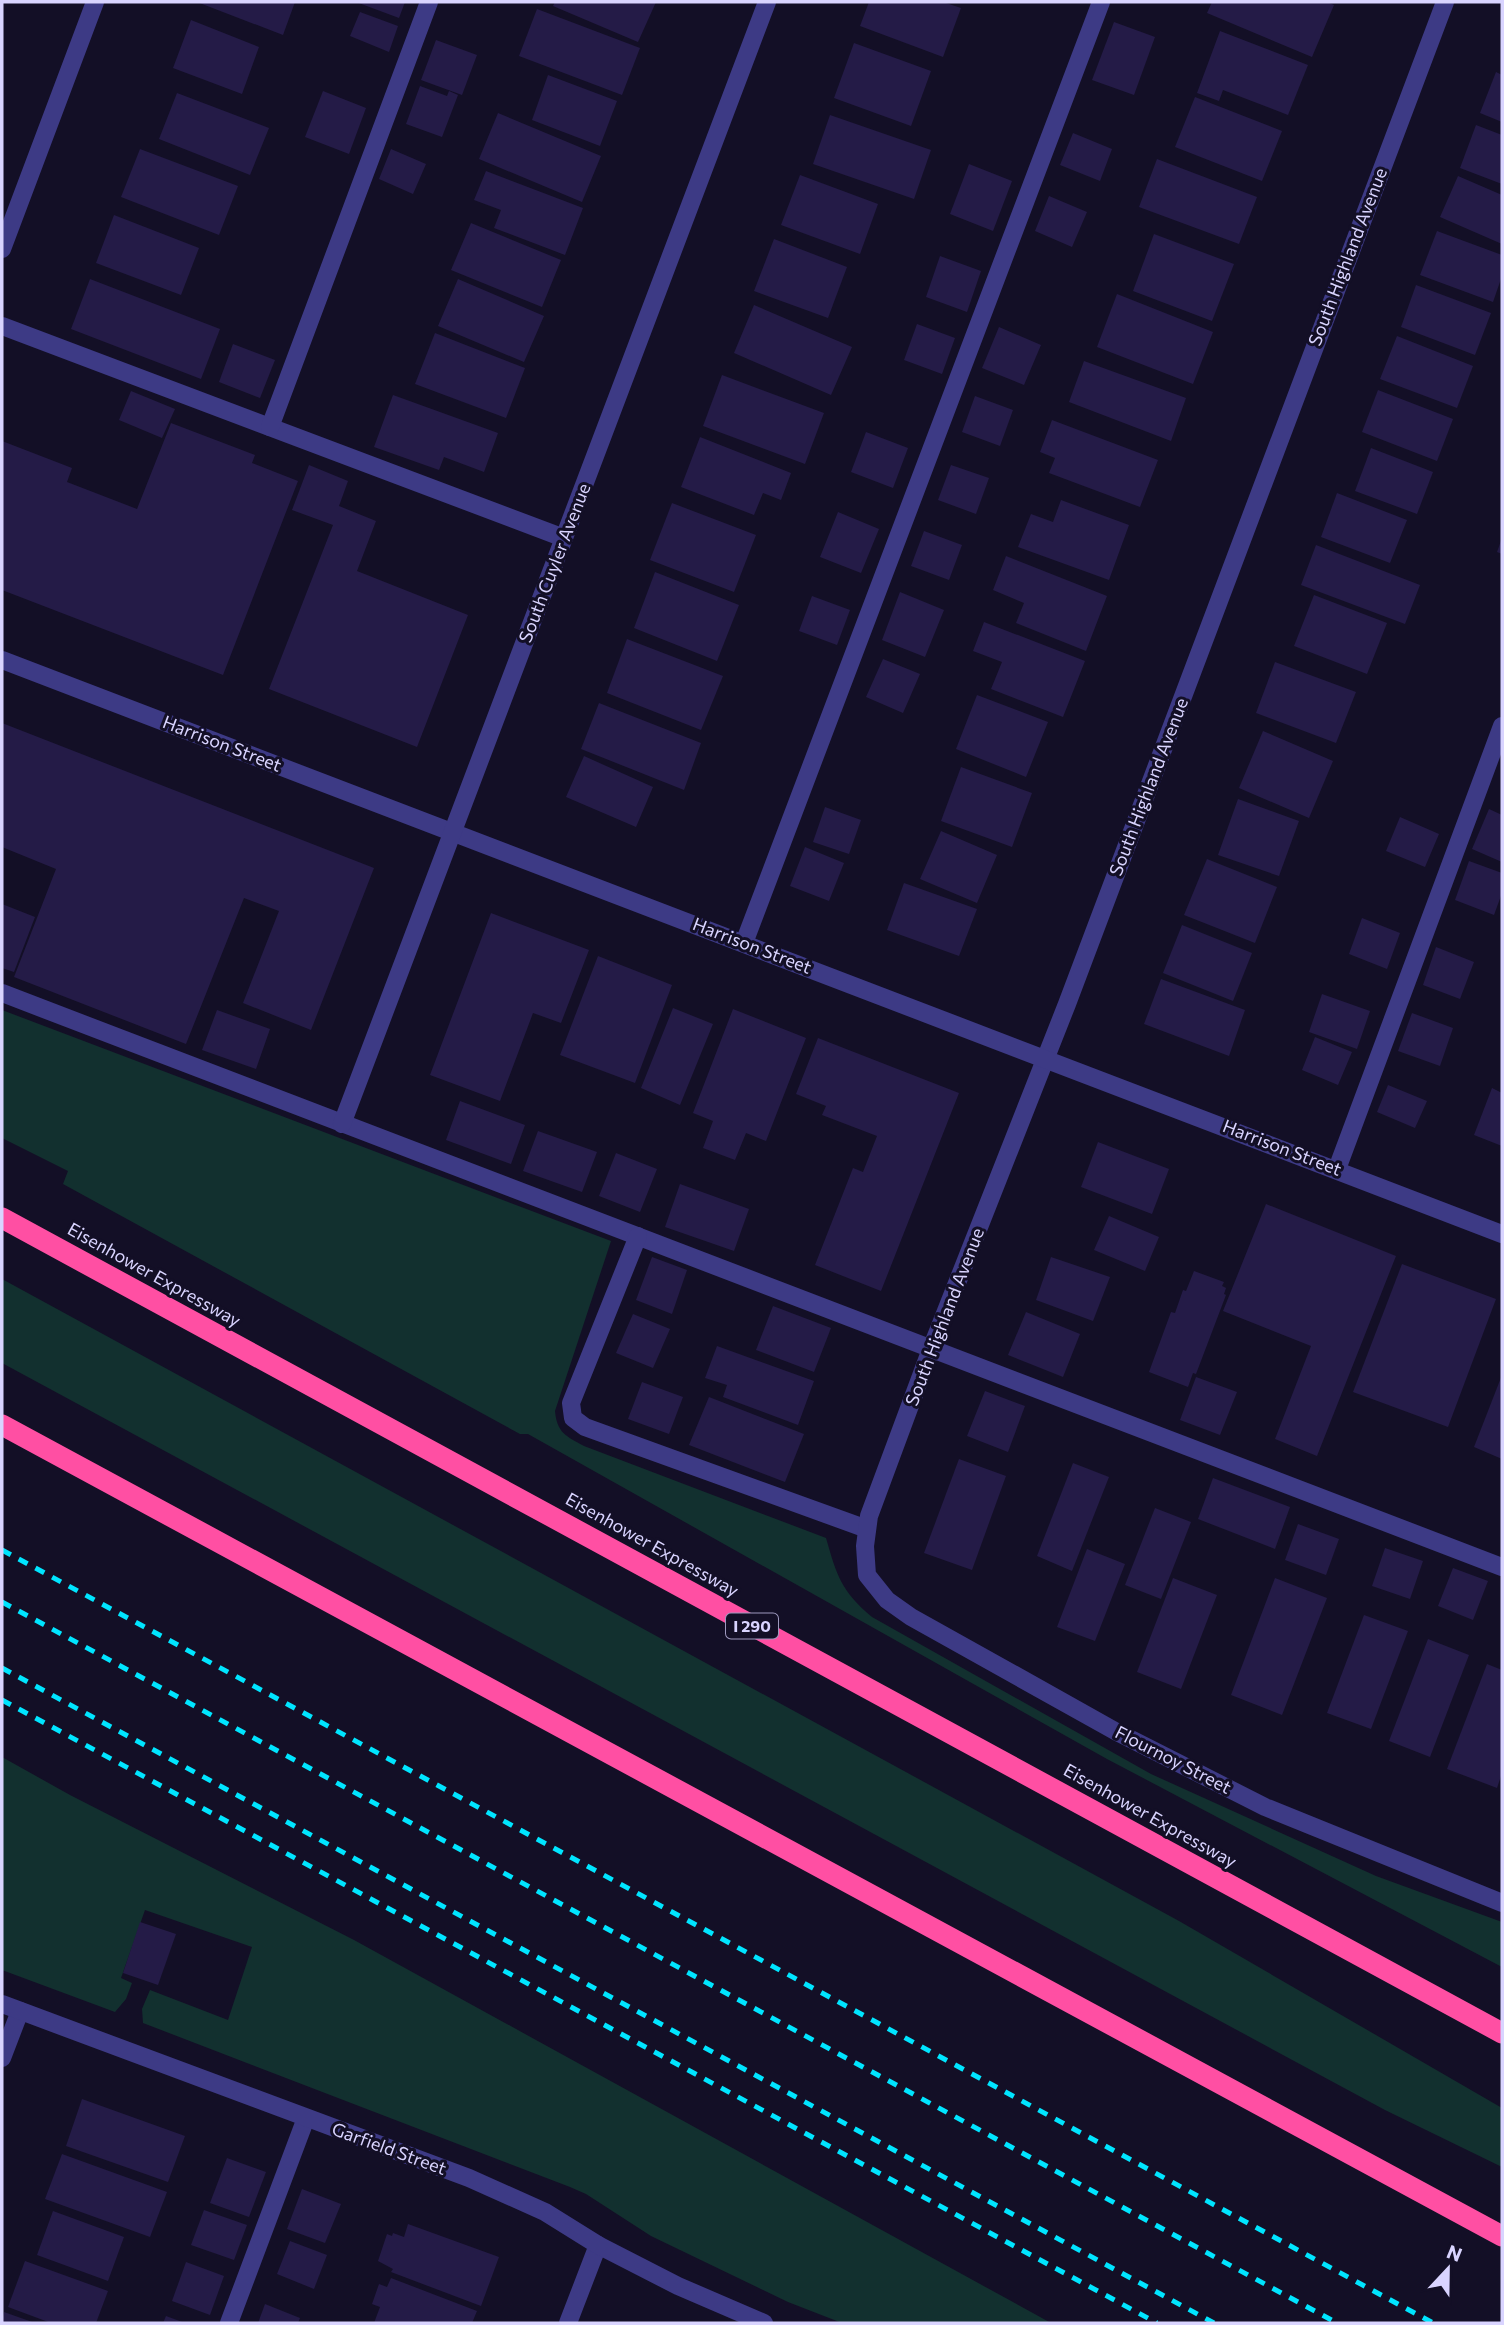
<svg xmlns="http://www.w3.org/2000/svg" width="1504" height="2325" font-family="Commissioner,sans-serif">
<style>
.green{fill:#12302f}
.building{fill:#241b47}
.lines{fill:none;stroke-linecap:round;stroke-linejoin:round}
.service{stroke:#3d3a85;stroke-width:18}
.minor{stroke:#3d3a85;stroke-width:18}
.tertiary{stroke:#3d3a85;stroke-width:18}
.motorway{stroke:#ff4fa3;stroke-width:21}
.rail{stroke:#00e5ff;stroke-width:5;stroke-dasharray:10 9;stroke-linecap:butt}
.labels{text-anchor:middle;stroke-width:6;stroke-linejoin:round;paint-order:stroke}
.shield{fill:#130f26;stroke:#9e99be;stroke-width:2}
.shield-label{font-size:16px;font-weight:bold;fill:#d9d4ff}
.street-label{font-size:18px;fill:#d9d4ff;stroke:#130f26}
</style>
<rect width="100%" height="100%" fill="#130f26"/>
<!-- green -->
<g class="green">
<path d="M2,1010l609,231 -56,170c2,22 11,25 29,35l242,92c11,38 15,53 46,79l279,157 225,102 126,46v45l-395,-208 -579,-325h-8l-457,-250 5,-13 -66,-33z"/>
<polygon points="2,1279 1179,1921 1502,2108 1502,2167 1385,2110 2,1363"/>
<polygon points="2,1757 70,1795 354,1940 1051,2323 842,2323 788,2302 651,2236 586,2194 570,2187 143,2023 142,2009 150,1990 228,2020 252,1947 145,1910 121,1978 132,1983 126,1999 115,2012 2,1970"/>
</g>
<!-- building -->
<g class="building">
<polygon points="197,2 295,2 283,35"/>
<polygon points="356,2 405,2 399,18"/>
<polygon points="555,2 656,2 638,42 553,6"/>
<polygon points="869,2 943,2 961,8 943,57 860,26"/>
<polygon points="1212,2 1327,2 1334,5 1312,57 1207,13"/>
<polygon points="537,9 640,48 622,95 519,56"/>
<polygon points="360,12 398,26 389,52 350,36"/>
<polygon points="191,20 259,47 242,94 173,68"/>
<polygon points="1114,22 1155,37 1134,95 1092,80"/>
<polygon points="1220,31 1308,65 1288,115 1223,90 1219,101 1197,93"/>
<polygon points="436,40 477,55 462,95 421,80"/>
<polygon points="854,43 931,71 911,126 834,98"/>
<polygon points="1496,72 1502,75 1502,122 1480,113"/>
<polygon points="548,75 617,101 600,146 532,120"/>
<polygon points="420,86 447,96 449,91 458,95 442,137 406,124"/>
<polygon points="323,91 366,108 349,154 305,137"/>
<polygon points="177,93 269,128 250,175 159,139"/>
<polygon points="1195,97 1282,131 1262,181 1175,147"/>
<polygon points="498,113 601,156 582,202 479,159"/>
<polygon points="830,115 931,150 914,199 813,164"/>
<polygon points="1476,125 1502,135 1502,184 1460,168"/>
<polygon points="1073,133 1112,149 1100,181 1060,165"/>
<polygon points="140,149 238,186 219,235 121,197"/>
<polygon points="391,149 426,164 413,194 379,179"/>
<polygon points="1157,159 1257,197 1239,244 1139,207"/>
<polygon points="969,164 1012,181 993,231 950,214"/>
<polygon points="486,171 583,208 565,255 494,228 501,210 474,200"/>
<polygon points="800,175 878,204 860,254 781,225"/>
<polygon points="1458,176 1502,195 1502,244 1440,217"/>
<polygon points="1049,196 1087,212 1072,247 1035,231"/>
<polygon points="114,215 199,248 181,295 96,263"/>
<polygon points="471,223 561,260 542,307 451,270"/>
<polygon points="1437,231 1502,255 1502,276 1493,302 1420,275"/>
<polygon points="1154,234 1234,264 1212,321 1133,291"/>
<polygon points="774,239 847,267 828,318 754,291"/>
<polygon points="940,256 981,271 967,312 926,297"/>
<polygon points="90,279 220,329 201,379 71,329"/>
<polygon points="458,279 544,316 524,362 438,326"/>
<polygon points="1416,285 1491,313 1475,355 1401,327"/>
<polygon points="1117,294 1213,332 1193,384 1097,347"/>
<polygon points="754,305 852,347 831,395 734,353"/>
<polygon points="917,324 955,338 942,374 904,360"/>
<polygon points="999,327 1041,345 1024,385 982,368"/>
<polygon points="435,333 525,368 506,418 415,384"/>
<polygon points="1397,336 1473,366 1457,408 1380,379"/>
<polygon points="233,344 275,360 260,398 219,382"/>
<polygon points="1084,361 1186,398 1171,441 1069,402"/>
<polygon points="722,375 824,413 805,464 703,426"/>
<polygon points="1378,390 1453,419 1437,461 1362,432"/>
<polygon points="131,391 175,409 162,438 119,420"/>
<polygon points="393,395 498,433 484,472 444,457 439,470 374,447"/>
<polygon points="975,396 1013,410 1000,446 962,432"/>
<polygon points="1052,420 1158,460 1140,507 1049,473 1055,458 1040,452"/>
<polygon points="171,423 255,455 252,463 298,481 223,675 2,590 2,441 72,468 67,482 137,509"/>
<polygon points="866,432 908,448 893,488 851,472"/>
<polygon points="700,437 791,473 781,500 763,493 754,515 681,487"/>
<polygon points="1371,448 1433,472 1417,514 1355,491"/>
<polygon points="309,465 348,481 339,506 376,521 357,571 468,615 417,747 269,689 333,525 292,510"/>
<polygon points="951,465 989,478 976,514 938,500"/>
<polygon points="1337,493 1407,520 1390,563 1321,537"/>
<polygon points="1061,500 1129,525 1109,580 1018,547 1031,514 1053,522"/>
<polygon points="672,503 756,535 734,592 650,560"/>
<polygon points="838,512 879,529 861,573 820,557"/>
<polygon points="924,531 962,545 949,580 911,566"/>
<polygon points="1502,538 1502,554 1497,552"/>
<polygon points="1316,545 1420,585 1405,624 1301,585"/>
<polygon points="1006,556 1107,596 1086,651 1016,623 1024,603 993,590"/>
<polygon points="655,572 739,605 717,661 634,628"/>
<polygon points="900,592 944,610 925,657 882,640"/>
<polygon points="1314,595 1387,623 1367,674 1294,646"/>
<polygon points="812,596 850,610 837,645 799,631"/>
<polygon points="984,622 1085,661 1063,717 991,689 1002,662 973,651"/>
<polygon points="627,639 723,676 701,730 607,693"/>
<polygon points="883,659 920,674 903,713 866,697"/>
<polygon points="1275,662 1356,692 1336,743 1256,713"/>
<polygon points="977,695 1048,722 1026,777 956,749"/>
<polygon points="599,703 701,743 684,790 581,749"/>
<polygon points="2,723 374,868 311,1030 243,1003 279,911 244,898 186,1044 14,977 56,869 2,847"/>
<polygon points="1263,731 1333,761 1309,818 1239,788"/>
<polygon points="584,756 653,787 636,827 566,797"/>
<polygon points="961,767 1032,793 1012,847 941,821"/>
<polygon points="1238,799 1299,821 1279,876 1218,855"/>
<polygon points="825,807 861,820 849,854 813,842"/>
<polygon points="1489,809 1502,815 1502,862 1472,849"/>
<polygon points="1400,817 1439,834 1425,867 1386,851"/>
<polygon points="941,831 997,855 977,903 920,879"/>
<polygon points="805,847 844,863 829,901 790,886"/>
<polygon points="1207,859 1277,887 1255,943 1184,915"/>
<polygon points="1469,861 1502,873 1502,893 1494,915 1455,900"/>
<polygon points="904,883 977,909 959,956 887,930"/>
<polygon points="2,904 35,917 14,972 2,968"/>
<polygon points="491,913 589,950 561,1023 533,1013 500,1101 430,1075"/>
<polygon points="1362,918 1400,933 1387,969 1349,954"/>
<polygon points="1182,925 1252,953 1233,1001 1163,973"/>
<polygon points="1436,947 1474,962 1460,999 1423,985"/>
<polygon points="598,956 672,985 635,1083 560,1055"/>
<polygon points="1161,979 1245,1010 1229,1056 1144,1024"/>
<polygon points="1322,994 1370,1011 1357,1049 1309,1032"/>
<polygon points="673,1008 713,1024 680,1105 641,1088"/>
<polygon points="733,1009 806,1038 766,1141 746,1133 735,1160 703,1148 713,1121 693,1113"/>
<polygon points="217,1010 270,1029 256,1069 202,1050"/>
<polygon points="1412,1013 1453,1028 1440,1066 1398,1051"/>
<polygon points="1315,1037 1352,1052 1338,1085 1302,1070"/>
<polygon points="818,1038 959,1093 881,1291 815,1265 853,1168 863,1172 877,1136 822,1115 826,1106 796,1094"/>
<polygon points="1388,1085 1427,1101 1415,1128 1377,1112"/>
<polygon points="1492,1088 1502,1093 1502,1146 1474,1135"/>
<polygon points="460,1101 525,1125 511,1164 446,1140"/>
<polygon points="538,1131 597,1152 582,1192 523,1171"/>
<polygon points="1098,1142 1169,1169 1152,1214 1081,1187"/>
<polygon points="616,1153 657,1169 640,1212 599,1196"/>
<polygon points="680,1184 749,1209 734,1251 665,1227"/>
<polygon points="1266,1204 1396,1256 1317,1456 1275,1439 1311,1346 1223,1311"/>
<polygon points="1109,1216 1159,1237 1145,1271 1094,1250"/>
<polygon points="652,1257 687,1270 672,1314 636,1300"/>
<polygon points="1051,1257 1110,1277 1093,1321 1036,1300"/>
<polygon points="1402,1264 1496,1299 1448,1427 1353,1392"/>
<polygon points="1194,1271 1224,1282 1222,1286 1226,1288 1224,1294 1226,1295 1196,1374 1193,1373 1188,1387 1149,1372 1171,1312 1175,1313 1183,1290 1186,1291"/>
<polygon points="773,1306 831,1328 814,1372 756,1350"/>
<polygon points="1026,1312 1080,1334 1063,1377 1008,1355"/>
<polygon points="633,1314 670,1329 653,1368 616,1353"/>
<polygon points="717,1346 814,1381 798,1425 723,1397 727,1385 705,1378"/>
<polygon points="1502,1375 1502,1459 1474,1447"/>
<polygon points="1196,1377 1237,1392 1220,1435 1180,1420"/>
<polygon points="642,1382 683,1397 669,1434 628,1419"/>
<polygon points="985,1391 1025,1406 1008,1452 967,1436"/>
<polygon points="709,1397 804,1434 785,1482 689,1445"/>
<polygon points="959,1459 1006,1476 972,1570 924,1553"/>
<polygon points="1073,1463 1109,1477 1072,1571 1037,1556"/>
<polygon points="1213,1478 1290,1507 1275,1549 1198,1519"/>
<polygon points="1155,1508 1191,1522 1161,1599 1125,1585"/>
<polygon points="1298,1524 1339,1539 1326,1575 1285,1560"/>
<polygon points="1385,1548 1423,1561 1410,1599 1372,1586"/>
<polygon points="1087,1549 1125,1564 1095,1641 1057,1627"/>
<polygon points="1453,1568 1488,1581 1473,1620 1438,1606"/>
<polygon points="1173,1578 1217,1595 1181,1689 1137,1672"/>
<polygon points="1275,1578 1327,1598 1282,1715 1231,1695"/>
<polygon points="1364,1615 1408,1631 1371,1729 1327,1713"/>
<polygon points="1428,1639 1469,1655 1430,1757 1389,1741"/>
<polygon points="1487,1664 1502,1670 1502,1773 1497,1788 1447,1769"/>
<polygon points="140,1922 176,1934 158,1985 123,1973"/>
<polygon points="82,2099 185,2136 168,2182 66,2146"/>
<polygon points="62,2154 167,2192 150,2237 45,2199"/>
<polygon points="227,2158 266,2172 249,2217 210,2203"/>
<polygon points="302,2189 341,2204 325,2243 287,2229"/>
<polygon points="204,2210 247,2225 234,2260 191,2245"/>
<polygon points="53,2211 124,2237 108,2281 37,2255"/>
<polygon points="408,2224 499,2257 481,2306 391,2272 393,2269 378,2261 387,2234 392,2236 393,2233 404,2237"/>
<polygon points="290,2241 327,2255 314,2289 277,2274"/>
<polygon points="25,2261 108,2291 96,2323 51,2323 8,2307"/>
<polygon points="186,2262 224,2276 210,2315 172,2301"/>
<polygon points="391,2278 477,2311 472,2323 374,2323 380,2307 372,2304 379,2284 387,2287"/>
<polygon points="265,2304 300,2318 298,2323 258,2323"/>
<polygon points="4,2312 35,2323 2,2323"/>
<polygon points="166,2316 185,2323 163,2323"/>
</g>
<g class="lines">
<!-- service -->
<g class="service">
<polyline points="2,326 564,538"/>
<polyline points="270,427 429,2"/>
<polyline points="744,943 1101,2"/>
<polyline points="2,993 1502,1567"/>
<polyline points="1337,1169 1502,726"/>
<polyline points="638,1236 571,1403 573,1418 585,1427 867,1529"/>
<polyline points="229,2323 306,2118"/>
</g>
<!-- minor -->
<g class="minor">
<polyline points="1445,2 1067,1004 931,1349 869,1516 865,1546 867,1575 887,1600 911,1617 1115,1731 1265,1807 1502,1903"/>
<polyline points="2,660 1502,1234"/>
<polyline points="342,1124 767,2"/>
<polyline points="2,2058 20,2011"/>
<polyline points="568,2323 598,2245"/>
</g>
<!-- tertiary -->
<g class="tertiary">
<polyline points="2,249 95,2"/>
<polyline points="2,2004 469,2178 545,2212 598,2245 678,2286 764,2323"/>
</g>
<!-- motorway -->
<g class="motorway">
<polyline points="2,1218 1502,2033"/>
<polyline points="2,1425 1502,2236"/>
</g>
<!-- rail -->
<g class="rail">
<polyline points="2,1550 1433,2323"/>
<polyline points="2,1602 1337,2323"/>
<polyline points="2,1668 1214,2323"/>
<polyline points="2,1700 1157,2323"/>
</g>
</g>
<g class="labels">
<!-- shield labels -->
<rect class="shield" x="726" y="1613.5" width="52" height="25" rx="5"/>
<g class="shield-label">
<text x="752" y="1632">I 290</text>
</g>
<!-- street labels -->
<g class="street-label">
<text transform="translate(1348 257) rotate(-69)" y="6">South Highland Avenue</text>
<text transform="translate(555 563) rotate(-69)" y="6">South Cuyler Avenue</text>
<text transform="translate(222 744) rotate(21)" y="6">Harrison Street</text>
<text transform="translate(1149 787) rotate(-69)" y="6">South Highland Avenue</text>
<text transform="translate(752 946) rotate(21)" y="6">Harrison Street</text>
<text transform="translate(1282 1148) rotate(21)" y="6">Harrison Street</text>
<text transform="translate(154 1275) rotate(29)" y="6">Eisenhower Expressway</text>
<text transform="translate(945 1317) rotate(-69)" y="6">South Highland Avenue</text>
<text transform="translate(652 1545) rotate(29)" y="6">Eisenhower Expressway</text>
<text transform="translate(1173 1760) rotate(27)" y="6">Flournoy Street</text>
<text transform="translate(1150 1816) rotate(29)" y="6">Eisenhower Expressway</text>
<text transform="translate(389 2149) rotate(20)" y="6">Garfield Street</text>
</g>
</g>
<!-- border -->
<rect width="1504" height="2325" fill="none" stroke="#d9d4ff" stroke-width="7"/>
<!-- north arrow -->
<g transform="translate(1448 2269) rotate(22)" stroke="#130f26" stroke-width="5" paint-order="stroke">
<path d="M0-5L12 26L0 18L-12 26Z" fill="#d9d4ff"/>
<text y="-10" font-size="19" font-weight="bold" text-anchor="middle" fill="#d9d4ff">N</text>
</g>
</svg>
